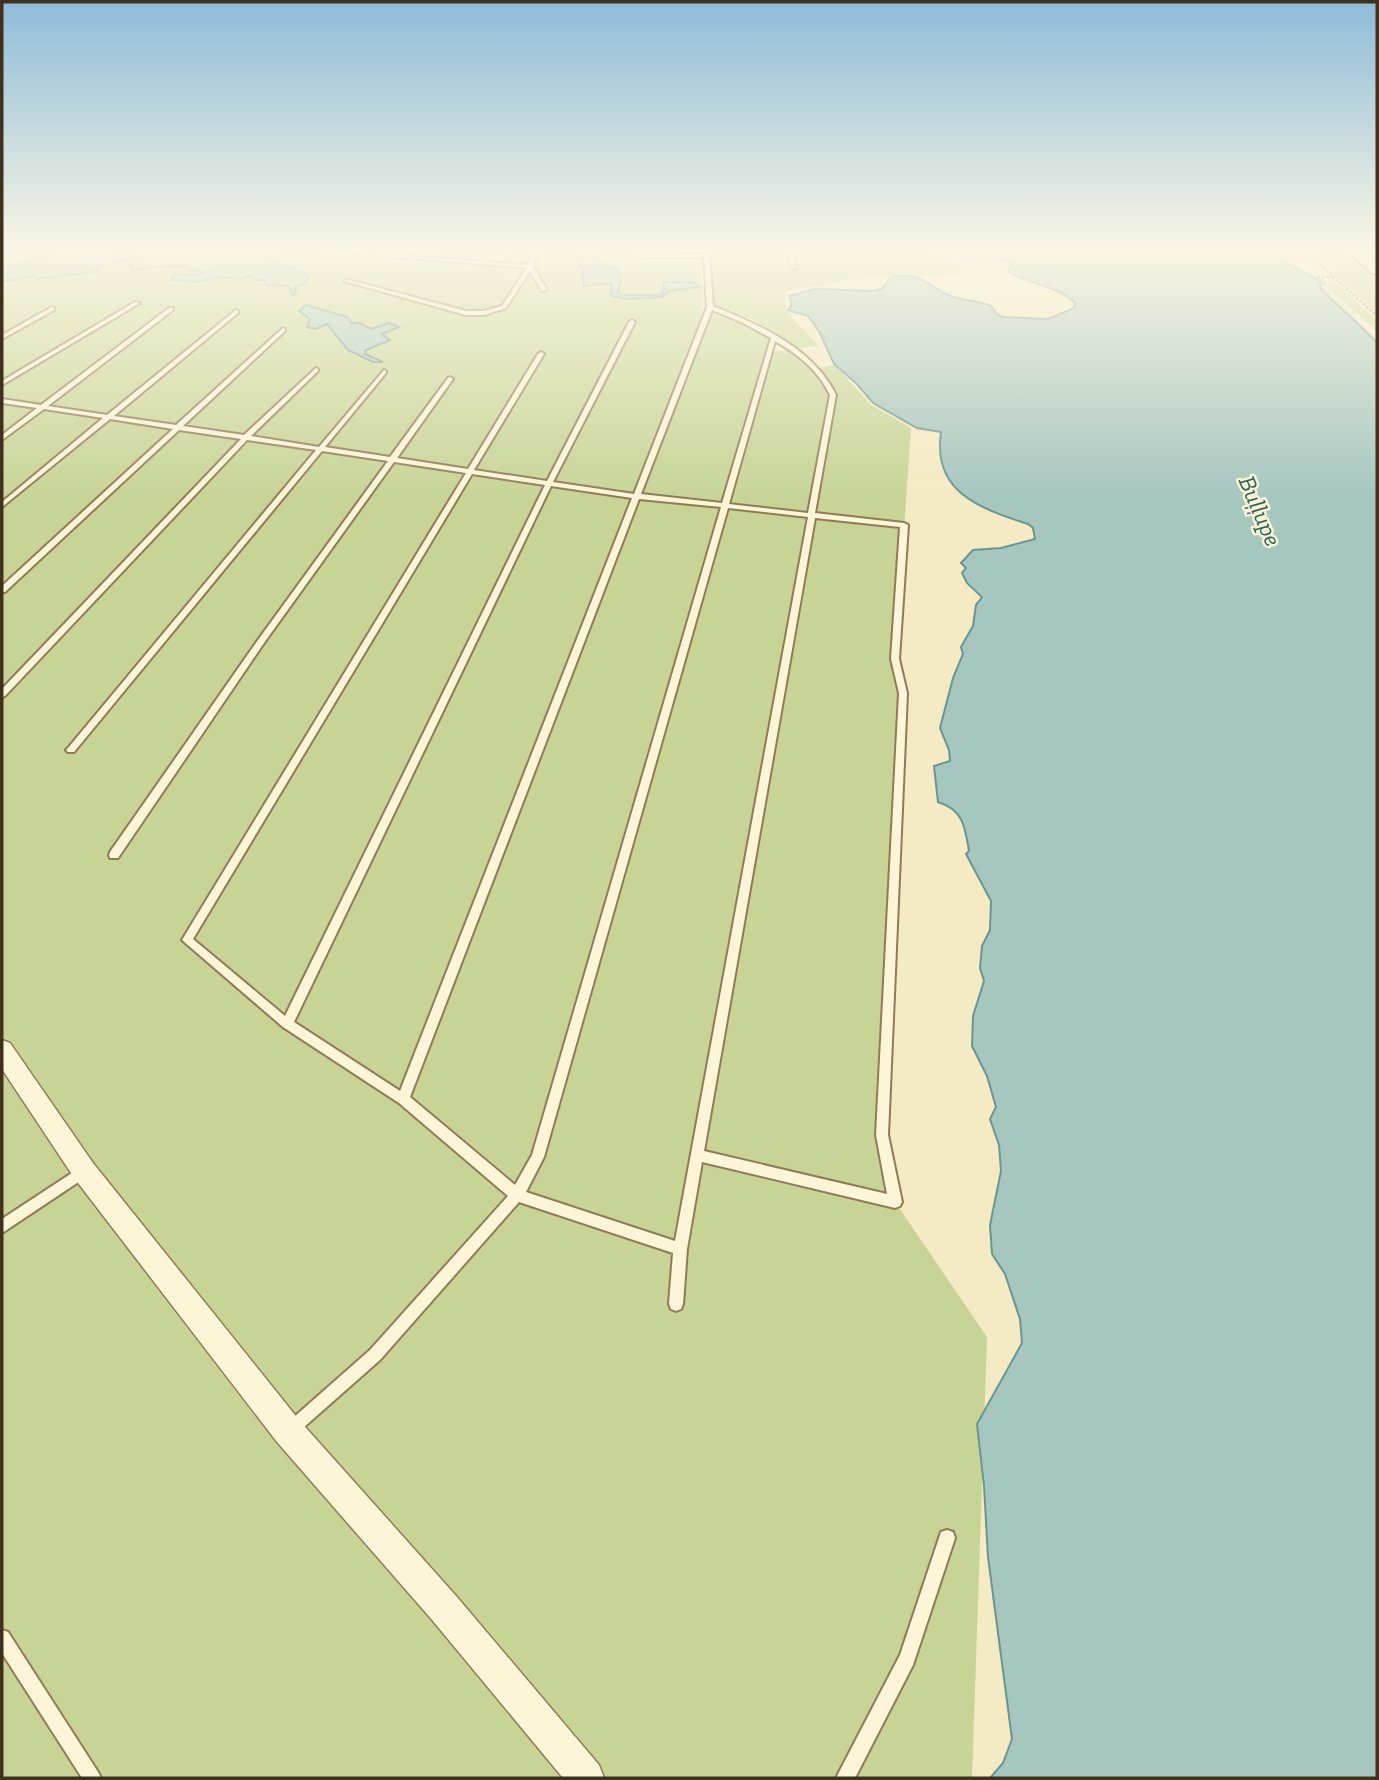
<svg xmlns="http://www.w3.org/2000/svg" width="1379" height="1780" font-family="'Zilla Slab',serif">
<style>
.green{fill:#c7d496}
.water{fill:#a6c6c0;stroke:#6b968f;stroke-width:2}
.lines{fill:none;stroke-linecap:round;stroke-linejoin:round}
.lane-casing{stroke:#917b57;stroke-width:4}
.street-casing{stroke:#917b57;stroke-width:3}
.secondary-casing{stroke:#735c3a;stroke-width:3}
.path{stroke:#917b57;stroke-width:2.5;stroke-dasharray:2.5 2;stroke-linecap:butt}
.lane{fill:#fdf5d8;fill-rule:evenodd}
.street{fill:#fdf5d8;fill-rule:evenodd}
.secondary{fill:#fdf5d8;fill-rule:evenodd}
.labels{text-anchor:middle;stroke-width:5;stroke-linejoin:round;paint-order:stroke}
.far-water-label{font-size:24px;font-style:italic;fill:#2a6061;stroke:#faf3d4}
</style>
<rect width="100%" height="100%" fill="#f4eac4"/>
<!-- green -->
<g class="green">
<path d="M2,249h698l3,63c26,2 45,14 67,27l-4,12h24l23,18 22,-4 36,40 40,23 -16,231 8,34 -21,442 13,67 92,135 -15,441h-970z"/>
<polygon points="710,249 785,249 789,269 798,268 794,249 930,249 932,258 955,259 964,274 869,277 785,291 786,311 819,346 796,348 751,319 715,305"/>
<polygon points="1307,249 1345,249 1377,277 1377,313"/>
<polygon points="1322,279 1339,285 1377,321 1377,330 1327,287"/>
</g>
<!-- water -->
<g class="water">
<path d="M219,249h63l-13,10 1,2 35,12 4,4 -4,7 -10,3 1,7 -4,1 -3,-9 -23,-1 -2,-5h-9l-2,-4 -12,3 -21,-2 -25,5 -24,-2 3,-6 25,1 8,-4 -19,-1 -2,-3c-20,-4 -35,3 -54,3l-3,-8h-15l-16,6 1,3 -4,1 -57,7 -5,-3 -31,6v-14l45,-11 60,-1 16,5 24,-6 59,-2z"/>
<path d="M981,249h292c10,17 35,22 49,35l-2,3c18,20 39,36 57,56v1435h-387l13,-15 9,-24 -24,-182 -4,-71 -7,-62 45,-81 -2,-24 -15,-45 -13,-20 -2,-29 11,-54 -2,-26 -9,-26 6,-12 -9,-31 -15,-30 1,-30 11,-35 -4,-13 2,-22 8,-16 1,-29 -25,-47 3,-3c-4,-23 -5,-41 -31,-49l-4,-36 16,-5 -1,-11 -9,-22 13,-50 10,-24 -2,-7 12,-21 3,-21 6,-8 -15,-14 -5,-10 4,-5 -5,-5 12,-13 28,-2 34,-9 -2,-11 -5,-4c-49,-16 -96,-32 -87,-92l-24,-4 -44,-25 -16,-19 -23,-20 -15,-33 -11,-15 -20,-6 4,-6 -3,-8 27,-7 58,2 9,-3 8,-11c30,-5 33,6 57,18 13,6 30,5 43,11l7,9 5,2 45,2 26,-11 1,-5c-19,-18 -44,-18 -67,-31l4,-9 -16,-4z"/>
<polygon points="595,254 597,261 618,270 621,280 618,292 621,295 659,295 663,294 664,282 693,282 699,287 670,291 662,297 628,299 611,296 611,283 584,286 582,268 576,257"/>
<polygon points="306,305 348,317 351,323 360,323 371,329 389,323 399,327 382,334 390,340 366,350 365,354 383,362 373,362 348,350 327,324 316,329 307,327 310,319 299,311"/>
</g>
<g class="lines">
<defs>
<g id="lane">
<polygon points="319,249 528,265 533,249 538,249 533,267 547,290 542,291 530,271 506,308 484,315 466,315 344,281 349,280 466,311 484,311 502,306 527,268 321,251"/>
<path d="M704,249h5l4,57c47,19 100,42 123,89l-21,118 89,10 4,2 -9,134 8,34 -19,442 14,67 -2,4 -5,2 -193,-46 -15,87 -4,55 -2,5 -5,2 -5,-2 -2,-5 4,-51 -154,-51 -139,158 -85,75 -5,3 -5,-3 -3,-5 3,-5 85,-75 138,-154 -109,-93 -116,-76 -101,-87 284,-467 -72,-11 -130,181 -146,215h-8l-1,-3 1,-3 148,-212 130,-179 -66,-10 -248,301h-6l-2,-2 2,-2 248,-298 -69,-10 -242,256 -3,1v-8l239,-250 -62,-9 -174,162h-3v-6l171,-157 -63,-10 -108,88v-5l101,-84 -59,-9 -42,31v-5l35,-27 -35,-5v-4l39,6 128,-97h4v2l-125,96 59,9 129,-105 2,1v2l-124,103 62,9 107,-97 2,1v2l-102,95 61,9 72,-67 2,1v2l-67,65 68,11 65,-77 2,1v2l-61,74 65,10 58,-79 2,-1 3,2 -56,79 71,11 70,-115 3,-2 3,2 -70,116 73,11 82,-159 3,-2 3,2 -82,160 81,12 73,-187 -3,-50h-63l-3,-2 3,-2 63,1zM712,310l29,12 30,16 -49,165 -81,-9zM775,341c24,14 43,29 55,54l-22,118 -79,-9zM472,474l73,11 -260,531 -92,-77zM551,486l81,12 -232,593 -106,-69zM639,499l82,8 -189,648 -17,30 -105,-88zM728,508l80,9 -133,724 -149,-49 18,-35zM815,518l85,9 -9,132 8,34 -23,442 11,59 -183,-43z"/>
<polygon points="787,249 792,249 796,269 791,268"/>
<polygon points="135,302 140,303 2,385 2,381"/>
<polygon points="52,307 54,308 54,310 2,339 2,335"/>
<polygon points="84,1165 89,1167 90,1171 89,1175 2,1233 2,1219"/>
<polygon points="947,1530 953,1532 955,1538 913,1665 855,1778 836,1778 900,1655 941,1532"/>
<polygon points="2,1630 8,1632 98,1772 101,1778 82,1778 2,1653"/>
</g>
<polygon id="street" points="2,1040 10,1043 93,1163 299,1420 457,1597 599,1765 604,1778 563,1778 433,1621 277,1442 75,1179 2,1069"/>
<polygon id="secondary" points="1345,249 1361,249 1377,263 1377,274 1372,273"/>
</defs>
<!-- lane casing -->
<use href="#lane" class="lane-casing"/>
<!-- street casing -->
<use href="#street" class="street-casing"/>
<!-- secondary casing -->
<use href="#secondary" class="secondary-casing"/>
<!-- path -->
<g class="path">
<polyline points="1303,249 1377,316"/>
<polyline points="1325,284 1318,277 1335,277"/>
</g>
<!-- lane -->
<use href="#lane" class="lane"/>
<!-- street -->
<use href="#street" class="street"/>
<!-- secondary -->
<use href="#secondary" class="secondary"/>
</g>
<!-- sky -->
<linearGradient id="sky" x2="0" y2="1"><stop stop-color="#8dbbd8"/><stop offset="0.5" stop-color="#faf6e4"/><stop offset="1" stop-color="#faf6e4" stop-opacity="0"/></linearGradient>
<rect width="1379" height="498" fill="url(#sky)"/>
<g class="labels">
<!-- far-water labels -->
<g class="far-water-label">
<text transform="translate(1260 511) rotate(67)" y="8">Buļļupe</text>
</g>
</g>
<!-- border -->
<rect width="1379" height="1780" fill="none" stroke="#3f311d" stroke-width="7"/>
</svg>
